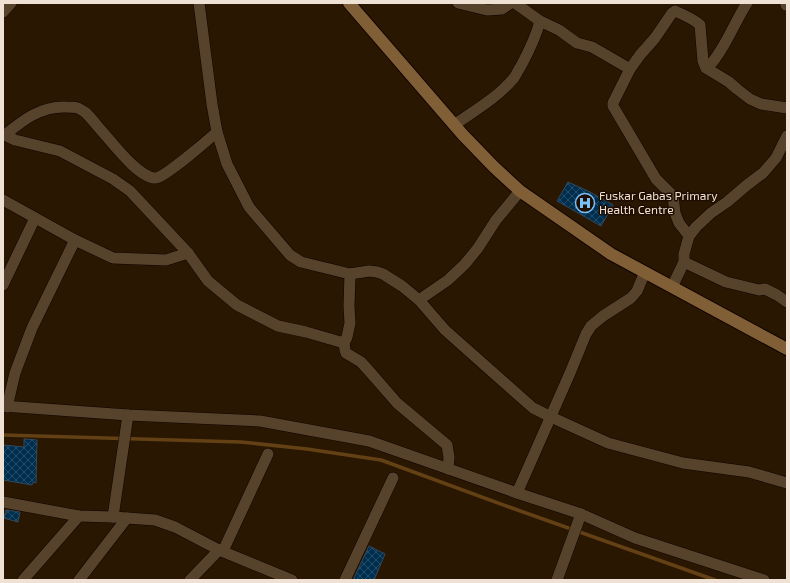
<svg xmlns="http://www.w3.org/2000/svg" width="790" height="583" font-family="'Exo 2',sans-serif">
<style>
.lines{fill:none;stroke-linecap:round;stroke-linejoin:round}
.stream{stroke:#634114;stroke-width:3.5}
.building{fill:url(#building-cross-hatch);stroke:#30485c}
.street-casing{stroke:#110300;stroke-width:12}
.secondary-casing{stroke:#110300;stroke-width:14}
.street{stroke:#57432c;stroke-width:11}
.secondary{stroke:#805e36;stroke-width:12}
.labels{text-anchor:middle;stroke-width:3;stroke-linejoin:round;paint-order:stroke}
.poi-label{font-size:12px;fill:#efe2d5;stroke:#1f0e00;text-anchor:start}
</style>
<defs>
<pattern id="building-cross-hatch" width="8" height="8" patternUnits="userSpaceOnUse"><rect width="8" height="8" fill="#002e4e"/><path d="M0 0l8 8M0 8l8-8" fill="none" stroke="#264c67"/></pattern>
</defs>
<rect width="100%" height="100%" fill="#291702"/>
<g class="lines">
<!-- stream -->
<polyline class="stream" points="3,435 241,442 307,449 381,460 512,508 715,580"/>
</g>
<!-- building -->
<g class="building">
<polygon points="568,182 590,192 613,205 601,226 557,201"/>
<polygon points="24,439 37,440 36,483 33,482 32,485 3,480 3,445 24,447"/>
<polygon points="6,510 20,512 18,522 4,518"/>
<polygon points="369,546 385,554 374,580 353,580"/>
</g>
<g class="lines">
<defs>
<g id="street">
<polyline points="199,3 212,104 217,132 227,164 249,207 290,255 301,262 350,274 369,271 377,272 383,274 402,286 419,300 445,330 533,408 551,417 608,443 683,463 749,472 787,483"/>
<polyline points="458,3 487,10 502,9 511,3"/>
<polyline points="515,3 540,21 559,30 577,43 592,47 630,69"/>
<polyline points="786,5 787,5"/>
<polyline points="3,12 11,3"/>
<path d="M706,68c4,-3 8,-7 11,-12 12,-17 19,-36 30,-53"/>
<path d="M454,125c20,-14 43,-27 59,-46 3,-3 5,-9 8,-13 8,-15 15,-29 19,-45"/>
<polyline points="3,134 15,140 60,151 113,179 130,191 188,253 208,281 237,305 278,326 306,332 344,343"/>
<path d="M5,135c18,-15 36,-29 61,-28 10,0 12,0 20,6 5,5 9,10 14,16 11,12 39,50 56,49 9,-1 52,-38 61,-46"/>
<polyline points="3,200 75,240 113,258 166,260 188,253"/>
<path d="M689,236l-10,-13 -4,-10 -2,-17 -17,-17 -43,-73v-3l17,-34 10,-14 15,-17 17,-25 3,-2c7,3 20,9 25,14l3,36 3,7 23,14 8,7 13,10 11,5 26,4"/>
<polyline points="684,262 726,282 759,290 765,289 777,295 787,302"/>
<polyline points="350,274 349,306 350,323 347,337 344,343 345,350 346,353 361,362 370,372 397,403 447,445 449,457 448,469"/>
<polyline points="3,285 35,218"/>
<polyline points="672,287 684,262 684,254 689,236 696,227 711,213 727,202 747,185 763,173 776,158 787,136"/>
<polyline points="419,300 448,280 465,264 478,248 496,220 520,191"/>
<polyline points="3,406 128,415 260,421 369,441 517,493 581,514 635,538 764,580"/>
<polyline points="7,407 15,373 32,328 75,240"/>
<polyline points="517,493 570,373 586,334 591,326 603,316 631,298 637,291 645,272"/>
<polyline points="3,502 79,516 113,517 155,520 175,527 219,550 292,580"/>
<polyline points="113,517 128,415"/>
<polyline points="223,551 268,454"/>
<polyline points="23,580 79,516"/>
<polyline points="79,580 127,518"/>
<polyline points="190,580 219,550"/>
<polyline points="345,580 393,478"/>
<polyline points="557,580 581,514"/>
</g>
<polyline id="secondary" points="349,3 463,135 494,167 520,191 611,254 787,349"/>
</defs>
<!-- street casing -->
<use href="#street" class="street-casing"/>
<!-- secondary casing -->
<use href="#secondary" class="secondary-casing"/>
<!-- street -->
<use href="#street" class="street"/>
<!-- secondary -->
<use href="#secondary" class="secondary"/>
</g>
<!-- icons -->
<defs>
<symbol id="hospital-ring" viewBox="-11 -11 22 22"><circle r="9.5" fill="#1f0e00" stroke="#79bff8" stroke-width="1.5"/><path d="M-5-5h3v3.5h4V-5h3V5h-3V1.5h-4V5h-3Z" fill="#79bff8"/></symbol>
</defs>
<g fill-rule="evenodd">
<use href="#hospital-ring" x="574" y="192" width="22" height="22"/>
</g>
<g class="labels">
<!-- poi labels -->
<g class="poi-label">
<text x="599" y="200">Fuskar Gabas Primary<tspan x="599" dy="14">Health Centre</tspan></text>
</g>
</g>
<!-- border -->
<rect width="790" height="583" fill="none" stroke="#efe2d5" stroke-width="8"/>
</svg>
